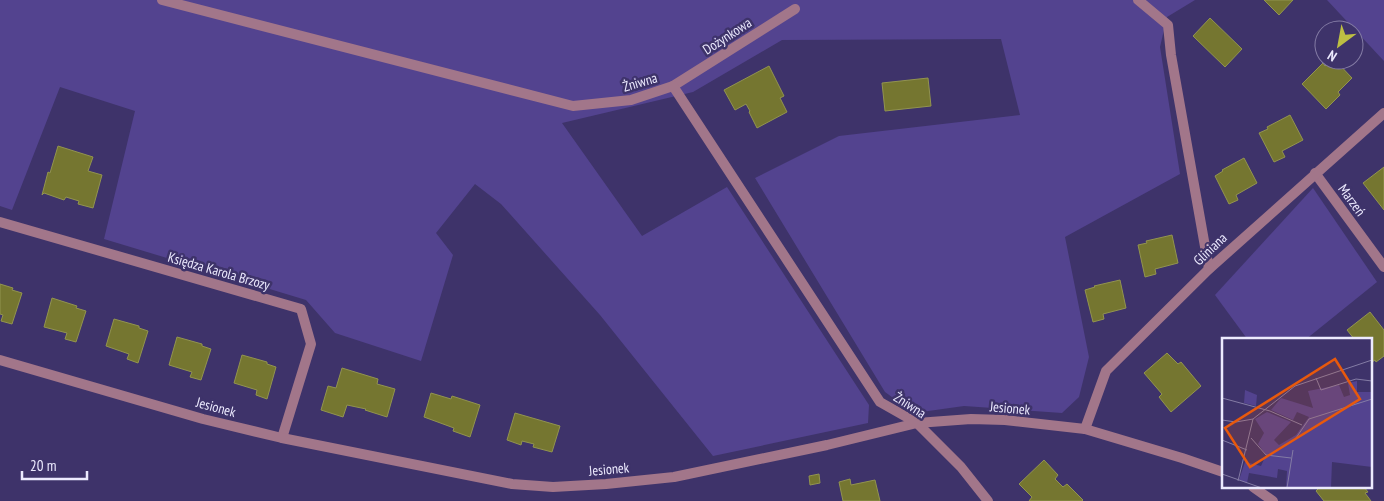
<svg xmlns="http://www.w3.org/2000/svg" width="1384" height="501" font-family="'PT Sans Narrow',sans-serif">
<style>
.green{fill:#53438f}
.building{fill:#757630;stroke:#92944f}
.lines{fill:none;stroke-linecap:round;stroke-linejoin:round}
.street{stroke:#a2768a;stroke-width:10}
.labels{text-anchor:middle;stroke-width:5;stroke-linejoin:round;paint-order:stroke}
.street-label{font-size:14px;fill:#eceafe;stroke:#3e336a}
.inset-road{fill:none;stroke:#847ca5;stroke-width:1}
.view{fill:#e8590c;fill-opacity:0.15;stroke:#e8590c;stroke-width:2.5}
.inset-edge{fill:none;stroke:#eceafe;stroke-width:2.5}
</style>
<rect width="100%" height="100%" fill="#3e336a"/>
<!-- green -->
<g class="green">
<polygon points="0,0 1195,0 1167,17 1160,47 1180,174 1065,237 1089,357 1079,397 1062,413 964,406 914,413 885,392 755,178 839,136 1020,115 1001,39 782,40 693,92 562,123 642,236 727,187 869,405 868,423 713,456 600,315 501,204 475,184 436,233 453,255 421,361 335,333 306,300 104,239 135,111 60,87 12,210 0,206"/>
<polygon points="1327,0 1384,0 1384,61"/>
<polygon points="1313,188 1377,282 1305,340 1248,340 1215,295"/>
</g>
<!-- building -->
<g class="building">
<polygon points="1264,0 1293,0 1279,15"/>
<polygon points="1210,18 1242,49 1225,67 1193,36"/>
<polygon points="1332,60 1335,60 1352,78 1338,92 1340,95 1326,109 1302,84 1323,63 1325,66"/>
<polygon points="769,66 784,96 780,98 787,112 757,128 749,112 750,111 746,104 735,110 724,90"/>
<polygon points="928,78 931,106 885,111 882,83"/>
<polygon points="1290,115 1303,140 1282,151 1285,157 1274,162 1259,133 1268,129 1267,127"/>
<polygon points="58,146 93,157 88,171 102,175 93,208 78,204 79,201 66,197 64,200 44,193 42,195 48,172 50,173"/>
<polygon points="1244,158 1257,183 1236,195 1238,200 1229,204 1215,176 1223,171 1222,170"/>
<polygon points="1384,167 1384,210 1363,183"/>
<polygon points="1172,235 1178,263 1155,269 1156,274 1145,277 1138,245 1147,243 1146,241"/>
<polygon points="1120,280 1126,308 1103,314 1104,319 1093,322 1085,290 1095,287 1094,286"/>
<polygon points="0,284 13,288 12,290 22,293 12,324 1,321 3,315 0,314"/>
<polygon points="52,298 77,306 76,308 86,311 76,342 65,339 67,333 44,327"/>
<polygon points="1370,312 1384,330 1384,356 1376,362 1375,360 1372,362 1370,359 1370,340 1355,340 1347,330"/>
<polygon points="114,319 139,326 139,328 148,331 138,363 127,359 129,354 106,346"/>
<polygon points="177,337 202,344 202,346 211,349 201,380 190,377 192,372 169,365"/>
<polygon points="1167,353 1178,364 1181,362 1201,386 1171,412 1159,397 1162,394 1144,373"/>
<polygon points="242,355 267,362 267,364 276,367 267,399 256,395 257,390 234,383"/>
<polygon points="342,368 378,379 377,384 395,389 387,417 365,410 366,409 347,405 343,417 321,410 328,386 336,388"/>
<polygon points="431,393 451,399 452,396 480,405 470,437 453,431 454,428 424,417"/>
<polygon points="515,413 560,426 552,452 533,447 534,444 522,441 521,445 507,440"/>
<polygon points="1044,460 1058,475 1055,479 1063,487 1067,484 1083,500 1082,501 1029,501 1032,497 1019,484"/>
<polygon points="819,474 820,483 810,485 809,476"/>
<polygon points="850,479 851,485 875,480 880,501 843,501 839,482"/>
<polygon points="1320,487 1364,487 1368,492 1365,493 1371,501 1324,501 1316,491"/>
</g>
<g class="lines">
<!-- street -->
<g class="street">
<polyline points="162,0 573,106 631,100 673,86 795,9"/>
<polyline points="1138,0 1168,25 1171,55 1209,269"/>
<polyline points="673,86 880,402 917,423 961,467 988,501"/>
<polyline points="1315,173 1384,267"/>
<polyline points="0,222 301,309 311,344 282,438"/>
<polyline points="0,360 203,419 282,438 512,484 553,487 606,484 674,477 827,445 917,423 971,419 1005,420 1085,429 1182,458 1223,472"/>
<polyline points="1085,429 1106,371 1209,269 1384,113"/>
<polyline points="1253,487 1273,501"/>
</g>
</g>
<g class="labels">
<!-- street labels -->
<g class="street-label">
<text transform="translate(727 36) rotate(-33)" y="5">Dożynkowa</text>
<text transform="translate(640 82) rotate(-16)" y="5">Żniwna</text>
<text transform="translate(1352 200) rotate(54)" y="5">Marzeń</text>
<text transform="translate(1210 249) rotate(-43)" y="5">Gliniana</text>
<text transform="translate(219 271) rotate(16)" y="5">Księdza Karola Brzozy</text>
<text transform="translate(910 405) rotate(33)" y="5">Żniwna</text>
<text transform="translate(216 407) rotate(15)" y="5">Jesionek</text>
<text transform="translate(1010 408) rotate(5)" y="5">Jesionek</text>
<text transform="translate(609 469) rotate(-5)" y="5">Jesionek</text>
</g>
</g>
<!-- overview -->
<g transform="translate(1222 338)">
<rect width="150" height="150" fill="#3e336a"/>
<path d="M135,43v11h15v75l-40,-5 -1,26h-45l1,-17 -9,-2 -1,9 -28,-5 -2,10 -8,-3 6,-18 16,4 5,-11 -8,-11 6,-11 -9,-14 12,-7 24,10 -17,18 5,5 17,-10 13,-18 -12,-5 -4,8 -22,-10 10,-12 32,10 -5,-17 31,-6 5,12 6,-2 -2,-12zM23,52l12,5 -1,11 -12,-3z" fill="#53438f"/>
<path class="inset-road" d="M94,40l5,12 35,-11 16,2M0,60l48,13 32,14M0,82l14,2 17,-3 42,-33 77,-26M29,100l15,17 25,3M74,100l13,-19 63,-20M0,102l25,10M0,136l40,14M16,143l15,-62M65,150l6,-38"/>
<path class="view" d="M113,21l25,40 -110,68 -25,-39z"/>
<rect width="150" height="150" class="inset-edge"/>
</g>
<!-- north arrow -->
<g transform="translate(1339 45) rotate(212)"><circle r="24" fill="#3e336a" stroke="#847ca5"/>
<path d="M0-4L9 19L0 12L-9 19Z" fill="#bdbf43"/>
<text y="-8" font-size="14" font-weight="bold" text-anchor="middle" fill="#eceafe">N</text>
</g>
<!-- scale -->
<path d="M22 471v8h65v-8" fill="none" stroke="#eceafe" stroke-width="2.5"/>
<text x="30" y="471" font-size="15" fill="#eceafe" stroke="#3e336a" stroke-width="4" paint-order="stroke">20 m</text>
</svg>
